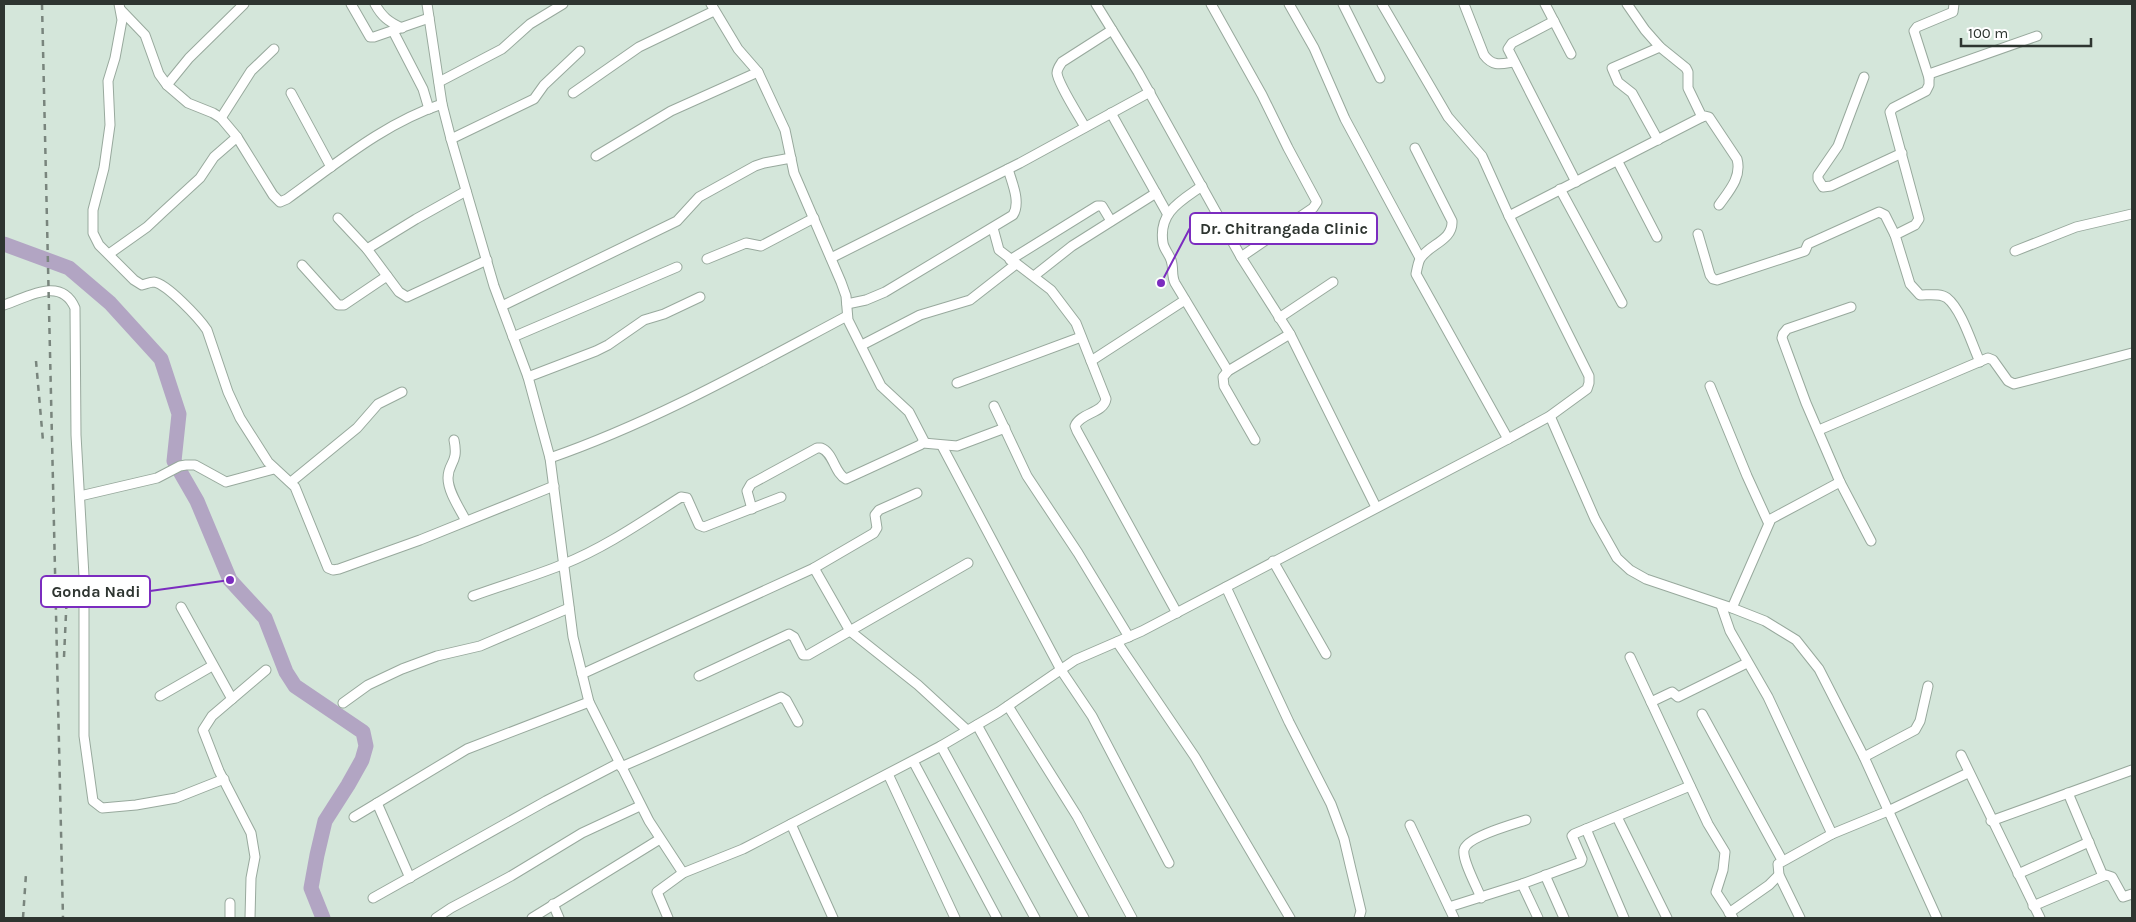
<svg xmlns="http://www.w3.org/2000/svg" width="2136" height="922" font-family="Karla,sans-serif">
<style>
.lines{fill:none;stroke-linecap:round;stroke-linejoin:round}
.river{stroke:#b2a5c3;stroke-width:15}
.minor-casing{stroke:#98a99d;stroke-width:11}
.minor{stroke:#fff;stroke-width:9}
.rail{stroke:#79857d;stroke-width:2.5;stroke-dasharray:6 6;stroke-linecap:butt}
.leader{fill:none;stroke:#7b2cbf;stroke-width:2}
.callout-dot{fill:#7b2cbf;stroke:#fff;stroke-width:2}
.callout{fill:#fff;stroke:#7b2cbf;stroke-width:2}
.callout-label{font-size:16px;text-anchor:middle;font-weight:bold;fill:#2e3530}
</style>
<rect width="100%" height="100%" fill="#d4e6da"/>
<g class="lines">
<!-- river -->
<polyline class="river" points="4,244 69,268 110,303 161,359 179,414 174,461 197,501 230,580 265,618 286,672 295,686 363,732 366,746 362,760 348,785 325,821 317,855 311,888 323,918"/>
<defs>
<g id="minor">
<path d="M119,4l3,16 -7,38 -7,23 2,44 -6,43 -11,42v23l6,12 35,35 8,5c4,-1 8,-3 12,-3 13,2 45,36 53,48l21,62 12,26 28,44 27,25 33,81 5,2 6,-1 81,-29 134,-54"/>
<polyline points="351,4 370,37 374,37 429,18"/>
<path d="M375,4c7,13 14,18 27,24"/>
<polyline points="427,4 442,104 451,139 494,286 528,377 550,458 573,637 589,702 649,821 683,873"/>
<path d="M711,4l27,45 20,23 27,58 9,43 47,109 5,14 2,24 33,66 28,26 15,29 -4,4 -74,34c-12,-6 -12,-26 -25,-31h-4l-66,36 -4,7 5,18"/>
<polyline points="1096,4 1138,72 1241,257 1290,334 1376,507"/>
<polyline points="1211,4 1262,95 1288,148 1317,202 1313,208 1241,257"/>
<polyline points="1289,4 1314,48 1345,119 1420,258"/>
<polyline points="1343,4 1380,78"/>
<path d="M1464,4l20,51c9,12 17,9 30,7"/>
<polyline points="1545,4 1571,54"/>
<path d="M1627,4l18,26 15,17 26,21 2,4v16l14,29 3,-1 4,1 28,42c5,18 -8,32 -18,46"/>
<path d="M121,10l24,25 14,39 8,11 21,18 25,10 8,5 16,19 36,58 7,7 7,-3c49,-35 97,-76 155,-95"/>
<polyline points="1554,21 1512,43 1508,49 1576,182"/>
<polyline points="393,31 423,89 429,109"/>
<polyline points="1864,77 1838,146 1818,175 1818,179 1823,187 1831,186 1902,153"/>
<polyline points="1929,78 1914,31 1917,27 1953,12 1954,4"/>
<polyline points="439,82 502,49 530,24 563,4"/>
<polyline points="167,85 189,58 244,4"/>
<polyline points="291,93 331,167"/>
<polyline points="573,93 639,47 714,11"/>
<polyline points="1111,113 1167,213"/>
<polyline points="221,118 251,71 274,49"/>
<path d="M1085,127c-6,-11 -27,-43 -28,-54 0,-4 3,-8 5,-11l50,-32"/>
<polyline points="451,139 534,99 544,85 580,51"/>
<polyline points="1658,140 1632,93 1618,82 1612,68 1660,47"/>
<path d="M1415,148l37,73c1,20 -23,23 -32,38 -2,4 -3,10 -4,15l92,165"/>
<polyline points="596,156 671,111 758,72"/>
<polyline points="1618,162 1657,237"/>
<path d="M1202,186c-21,15 -44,26 -39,57 1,6 6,11 8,17 3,8 0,15 4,23l53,88"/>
<polyline points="1560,189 1622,303"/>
<polyline points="1509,216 1702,117"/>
<polyline points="338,218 367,249 399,292 407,297 487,260"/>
<path d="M993,228l6,22 52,40 25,33 30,76c-2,14 -26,14 -31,27l2,5 100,182"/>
<polyline points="1698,234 1710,275 1713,279 1717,280 1805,251 1808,244 1879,212 1885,215 1895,235"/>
<polyline points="367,249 416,219 466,191"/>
<polyline points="2015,251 2076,227 2132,214"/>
<polyline points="109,254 147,227 163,212 200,178 214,157 237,137"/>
<polyline points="831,258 1020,163 1150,92"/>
<polyline points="707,259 746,243 761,246 814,218"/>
<polyline points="1010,260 1097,206 1102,206 1111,221"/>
<polyline points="302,265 338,305 344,305 387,276"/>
<polyline points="1034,276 1072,246 1156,193"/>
<path d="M847,304l19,-4 19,-8 128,-77c8,-13 -1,-32 -5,-46"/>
<path d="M4,305c22,-7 57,-30 71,3l1,127 8,141v160l9,65 9,7 34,-3 40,-7 48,-19"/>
<polyline points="502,306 677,221 699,197 755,166 764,163 791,158"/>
<polyline points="1851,307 1787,329 1783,334 1782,338 1806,403 1840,482 1871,541"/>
<polyline points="1279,318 1333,282"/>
<polyline points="513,337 677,267"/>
<polyline points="862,345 920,315 970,300 1016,264"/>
<polyline points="1091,361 1185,300"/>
<path d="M1980,362c-8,-17 -18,-52 -33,-64 -7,-5 -18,-3 -27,-3l-10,-11 -15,-49 20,-10 4,-6 -29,-107 3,-4 33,-17 3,-6v-10l3,-2 105,-37"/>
<polyline points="528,377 596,351 608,345 644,320 664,314 700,297"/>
<polyline points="957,383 1081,337"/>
<polyline points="1710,386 1747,476 1768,522"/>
<polyline points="994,406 1027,476 1078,553 1129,637"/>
<polyline points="1550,416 1595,519 1617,558 1630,570 1646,579 1732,608 1765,621 1796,640 1819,669 1864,757 1937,918"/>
<polyline points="1819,430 1988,358 1993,360 2008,381 2014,384 2132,353"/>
<path d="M454,440c5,24 -6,22 -6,38 0,14 12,31 18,43"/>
<polyline points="1255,440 1224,386 1223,377 1228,371 1290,334"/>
<polyline points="923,443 957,446 1005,428"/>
<polyline points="942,446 1061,670 1092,716 1169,863"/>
<path d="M550,458c104,-36 201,-91 297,-142"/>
<polyline points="291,482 357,428 378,404 402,392"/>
<polyline points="80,496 157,478 180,466 186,465 195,465 226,482 274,469"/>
<polyline points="1273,561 1326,654"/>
<polyline points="814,568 850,631 918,685 967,730"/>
<polyline points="1226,587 1289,722 1331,804 1344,839 1351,869 1361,911 1359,918"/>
<path d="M473,596c30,-11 62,-20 91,-32 42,-17 79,-43 117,-67l6,1 12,27 5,2 77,-30"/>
<polyline points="1721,605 1730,631 1768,697 1832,834 1778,864 1779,875 1800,918"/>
<polyline points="181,607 232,699"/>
<polyline points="1732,608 1771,519 1840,482"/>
<polyline points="1117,642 1195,757 1290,918"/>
<polyline points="1630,657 1708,824 1725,852 1723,870 1716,892 1733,918"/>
<polyline points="582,674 814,568 874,533 877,528 875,515 879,510 917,493"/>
<polyline points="699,676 789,634 794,637 803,655 808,655 968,563"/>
<polyline points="160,696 212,666"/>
<polyline points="1651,702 1672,692 1678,697 1747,663"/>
<polyline points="343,703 368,685 402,669 437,656 480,646 569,608"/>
<polyline points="1008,706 1077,816 1132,918"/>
<polyline points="1702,714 1782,860"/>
<polyline points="977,725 1084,918"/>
<polyline points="941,746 1035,918"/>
<polyline points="1961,755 2040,918"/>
<polyline points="1864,757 1915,730 1920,721 1928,686"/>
<polyline points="913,761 997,918"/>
<polyline points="621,767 781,697 786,700 798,722"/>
<polyline points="888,774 955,918"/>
<polyline points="2068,793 2103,876"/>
<polyline points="377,803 410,878"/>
<polyline points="354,817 467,749 589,702"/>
<polyline points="1617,817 1667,918"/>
<polyline points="1991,821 2132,770"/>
<polyline points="791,824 833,918"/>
<polyline points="1410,825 1454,918"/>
<polyline points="1586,829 1624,918"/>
<polyline points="1832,834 1888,811 1968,773"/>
<polyline points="2018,874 2089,842"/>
<polyline points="1545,875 1564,918"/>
<polyline points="1522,884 1538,918"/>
<polyline points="373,898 546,801 619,763"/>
<path d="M1481,898c-4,-11 -19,-38 -17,-48 2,-13 50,-26 62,-30"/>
<polyline points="230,903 230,918"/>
<polyline points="553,904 559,918"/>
<polyline points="2033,906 2106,875 2112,877 2123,897 2132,894"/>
<polyline points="1449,907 1522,884 1581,862 1582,859 1572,836 1574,834 1690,786"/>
<polyline points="1729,913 1769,885 1779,875"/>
<polyline points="250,918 251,878 255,857 251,833 219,771 203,730 212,716 266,670"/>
<polyline points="436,918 451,908 511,876 582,833 640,806"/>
<polyline points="532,918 660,839"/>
<polyline points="668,918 657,892 683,873 743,849 941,746 999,712 1075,660 1142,631 1508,439 1550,416 1587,389 1589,383 1589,376 1509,216 1482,156 1448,117 1382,4"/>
</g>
</defs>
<!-- minor casing -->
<use href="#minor" class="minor-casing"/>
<!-- minor -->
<use href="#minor" class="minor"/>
<!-- rail -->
<g class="rail">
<polyline points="42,4 63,918"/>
<polyline points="36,361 43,441"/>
<polyline points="64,657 67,592"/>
<polyline points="23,918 26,874"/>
</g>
</g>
<!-- callouts -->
<path class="leader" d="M1161 283L1190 228M230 580L150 591"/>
<g class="callout-dot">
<circle cx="1161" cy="283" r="5"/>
<circle cx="230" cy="580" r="5"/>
</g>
<g class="callout">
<rect x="1190" y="213" width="187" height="31" rx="5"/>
<rect x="41" y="576" width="109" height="31" rx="5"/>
</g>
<g class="callout-label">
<text x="1284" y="234">Dr. Chitrangada Clinic</text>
<text x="96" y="597">Gonda Nadi</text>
</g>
<!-- border -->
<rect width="2136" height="922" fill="none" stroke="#2e3530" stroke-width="10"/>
<!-- scale -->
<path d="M1961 38v8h130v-8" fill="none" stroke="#2e3530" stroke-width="2.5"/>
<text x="1968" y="38" font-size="15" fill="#2e3530" stroke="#ffffff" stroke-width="4" paint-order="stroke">100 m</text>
</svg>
